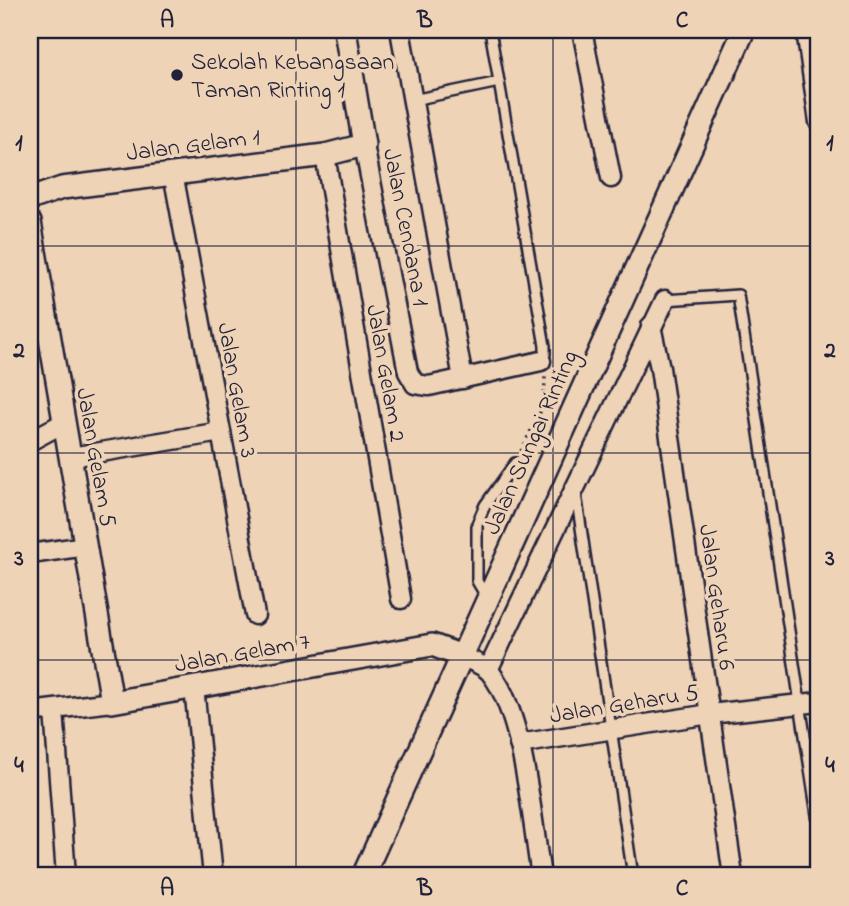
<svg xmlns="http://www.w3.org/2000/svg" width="849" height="906" font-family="'Indie Flower',sans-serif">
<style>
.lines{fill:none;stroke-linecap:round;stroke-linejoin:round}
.service-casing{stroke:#22223b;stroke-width:14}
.minor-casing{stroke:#22223b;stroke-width:23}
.tertiary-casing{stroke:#22223b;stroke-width:26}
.path{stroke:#22223b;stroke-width:3.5;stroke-dasharray:2 5;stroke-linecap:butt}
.service{stroke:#efd3b6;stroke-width:9}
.minor{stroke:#efd3b6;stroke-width:18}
.tertiary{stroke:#efd3b6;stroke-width:21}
.grid{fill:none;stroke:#22223b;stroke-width:2;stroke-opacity:0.55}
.poi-dot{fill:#22223b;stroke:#efd3b6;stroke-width:2.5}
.labels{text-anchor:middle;stroke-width:7;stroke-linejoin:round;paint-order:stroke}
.poi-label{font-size:24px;fill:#22223b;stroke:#efd3b6;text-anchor:start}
.street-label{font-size:24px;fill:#22223b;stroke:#efd3b6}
.neatline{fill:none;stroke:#22223b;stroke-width:2.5}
.grid-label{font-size:23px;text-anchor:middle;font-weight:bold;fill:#22223b}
</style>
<rect width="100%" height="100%" fill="#efd3b6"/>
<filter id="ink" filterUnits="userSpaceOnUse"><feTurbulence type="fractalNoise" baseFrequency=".0143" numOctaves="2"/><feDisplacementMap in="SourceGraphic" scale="14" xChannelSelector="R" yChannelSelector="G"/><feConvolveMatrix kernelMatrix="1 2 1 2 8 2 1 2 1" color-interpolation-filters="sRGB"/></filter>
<g filter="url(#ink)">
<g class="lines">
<defs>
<g id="service">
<polyline points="490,30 545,346 545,354 541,361"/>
<polyline points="413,100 499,82"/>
<polyline points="665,300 738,295 819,828"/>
<polyline points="576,494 633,876"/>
<polyline points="487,598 477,581 477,524 485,505 515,463"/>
</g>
<g id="minor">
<polyline points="400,30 463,379"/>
<polyline points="582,30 611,178"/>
<polyline points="806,30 819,122"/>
<polyline points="364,145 408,372 415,384 429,386 541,361"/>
<polyline points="325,155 401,599"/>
<polyline points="173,173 255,615"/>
<polyline points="651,326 660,368 733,876"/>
<polyline points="30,441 65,422"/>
<polyline points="71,457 221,432"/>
<polyline points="30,554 86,546"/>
<path d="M462,656c9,5 22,9 28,16 34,42 42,149 51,204"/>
<polyline points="488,670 665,300"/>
<polyline points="194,687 213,876"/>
<polyline points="54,710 66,876"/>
<polyline points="30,712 112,702"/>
<polyline points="519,744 710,714 819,702"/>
</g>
<g id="tertiary">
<polyline points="30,199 62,188 325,155 364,145 345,30"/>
<polyline points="30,222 112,702 432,645 462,656"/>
<polyline points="363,876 744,30"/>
</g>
</defs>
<!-- service casing -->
<use href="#service" class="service-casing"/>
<!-- minor casing -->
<use href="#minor" class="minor-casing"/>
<!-- tertiary casing -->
<use href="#tertiary" class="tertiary-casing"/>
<!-- path -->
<polyline class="path" points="521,451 544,404 545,377"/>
<!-- service -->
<use href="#service" class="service"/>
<!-- minor -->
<use href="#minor" class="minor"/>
<!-- tertiary -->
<use href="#tertiary" class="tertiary"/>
</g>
</g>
<!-- grid -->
<path class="grid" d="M296,30v846M553,30v846M30,246h789M30,453h789M30,660h789"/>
<!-- markers -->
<circle class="poi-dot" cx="177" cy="75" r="7"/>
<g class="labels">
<!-- poi labels -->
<g class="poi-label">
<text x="191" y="69">Sekolah Kebangsaan<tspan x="191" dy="28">Taman Rinting 1</tspan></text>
</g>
<!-- street labels -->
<g class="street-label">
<text transform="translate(193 144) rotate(-7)" y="8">Jalan Gelam 1</text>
<text transform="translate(407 227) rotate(79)" y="8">Jalan Cendana 1</text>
<text transform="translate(387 373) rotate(80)" y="8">Jalan Gelam 2</text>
<text transform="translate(238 390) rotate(80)" y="8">Jalan Gelam 3</text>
<text transform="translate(530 442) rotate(-66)" y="8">Jalan Sungai Rinting</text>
<text transform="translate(97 457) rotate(80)" y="8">Jalan Gelam 5</text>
<text transform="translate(718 597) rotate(82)" y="8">Jalan Geharu 6</text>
<text transform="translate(242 652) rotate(-10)" y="8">Jalan Gelam 7</text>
<text transform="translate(624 703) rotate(-9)" y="8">Jalan Geharu 5</text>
</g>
</g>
<!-- margin -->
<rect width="849" height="906" fill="none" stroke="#efd3b6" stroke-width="77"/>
<rect x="38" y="38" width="772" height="829" class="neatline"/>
<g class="grid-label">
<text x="167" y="27">A</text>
<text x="425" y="27">B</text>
<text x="682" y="27">C</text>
<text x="19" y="150">1</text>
<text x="830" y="150">1</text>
<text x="19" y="357">2</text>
<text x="830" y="357">2</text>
<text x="19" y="565">3</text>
<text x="830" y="565">3</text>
<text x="19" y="772">4</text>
<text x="830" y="772">4</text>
<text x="167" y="895">A</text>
<text x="425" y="895">B</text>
<text x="682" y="895">C</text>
</g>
</svg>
